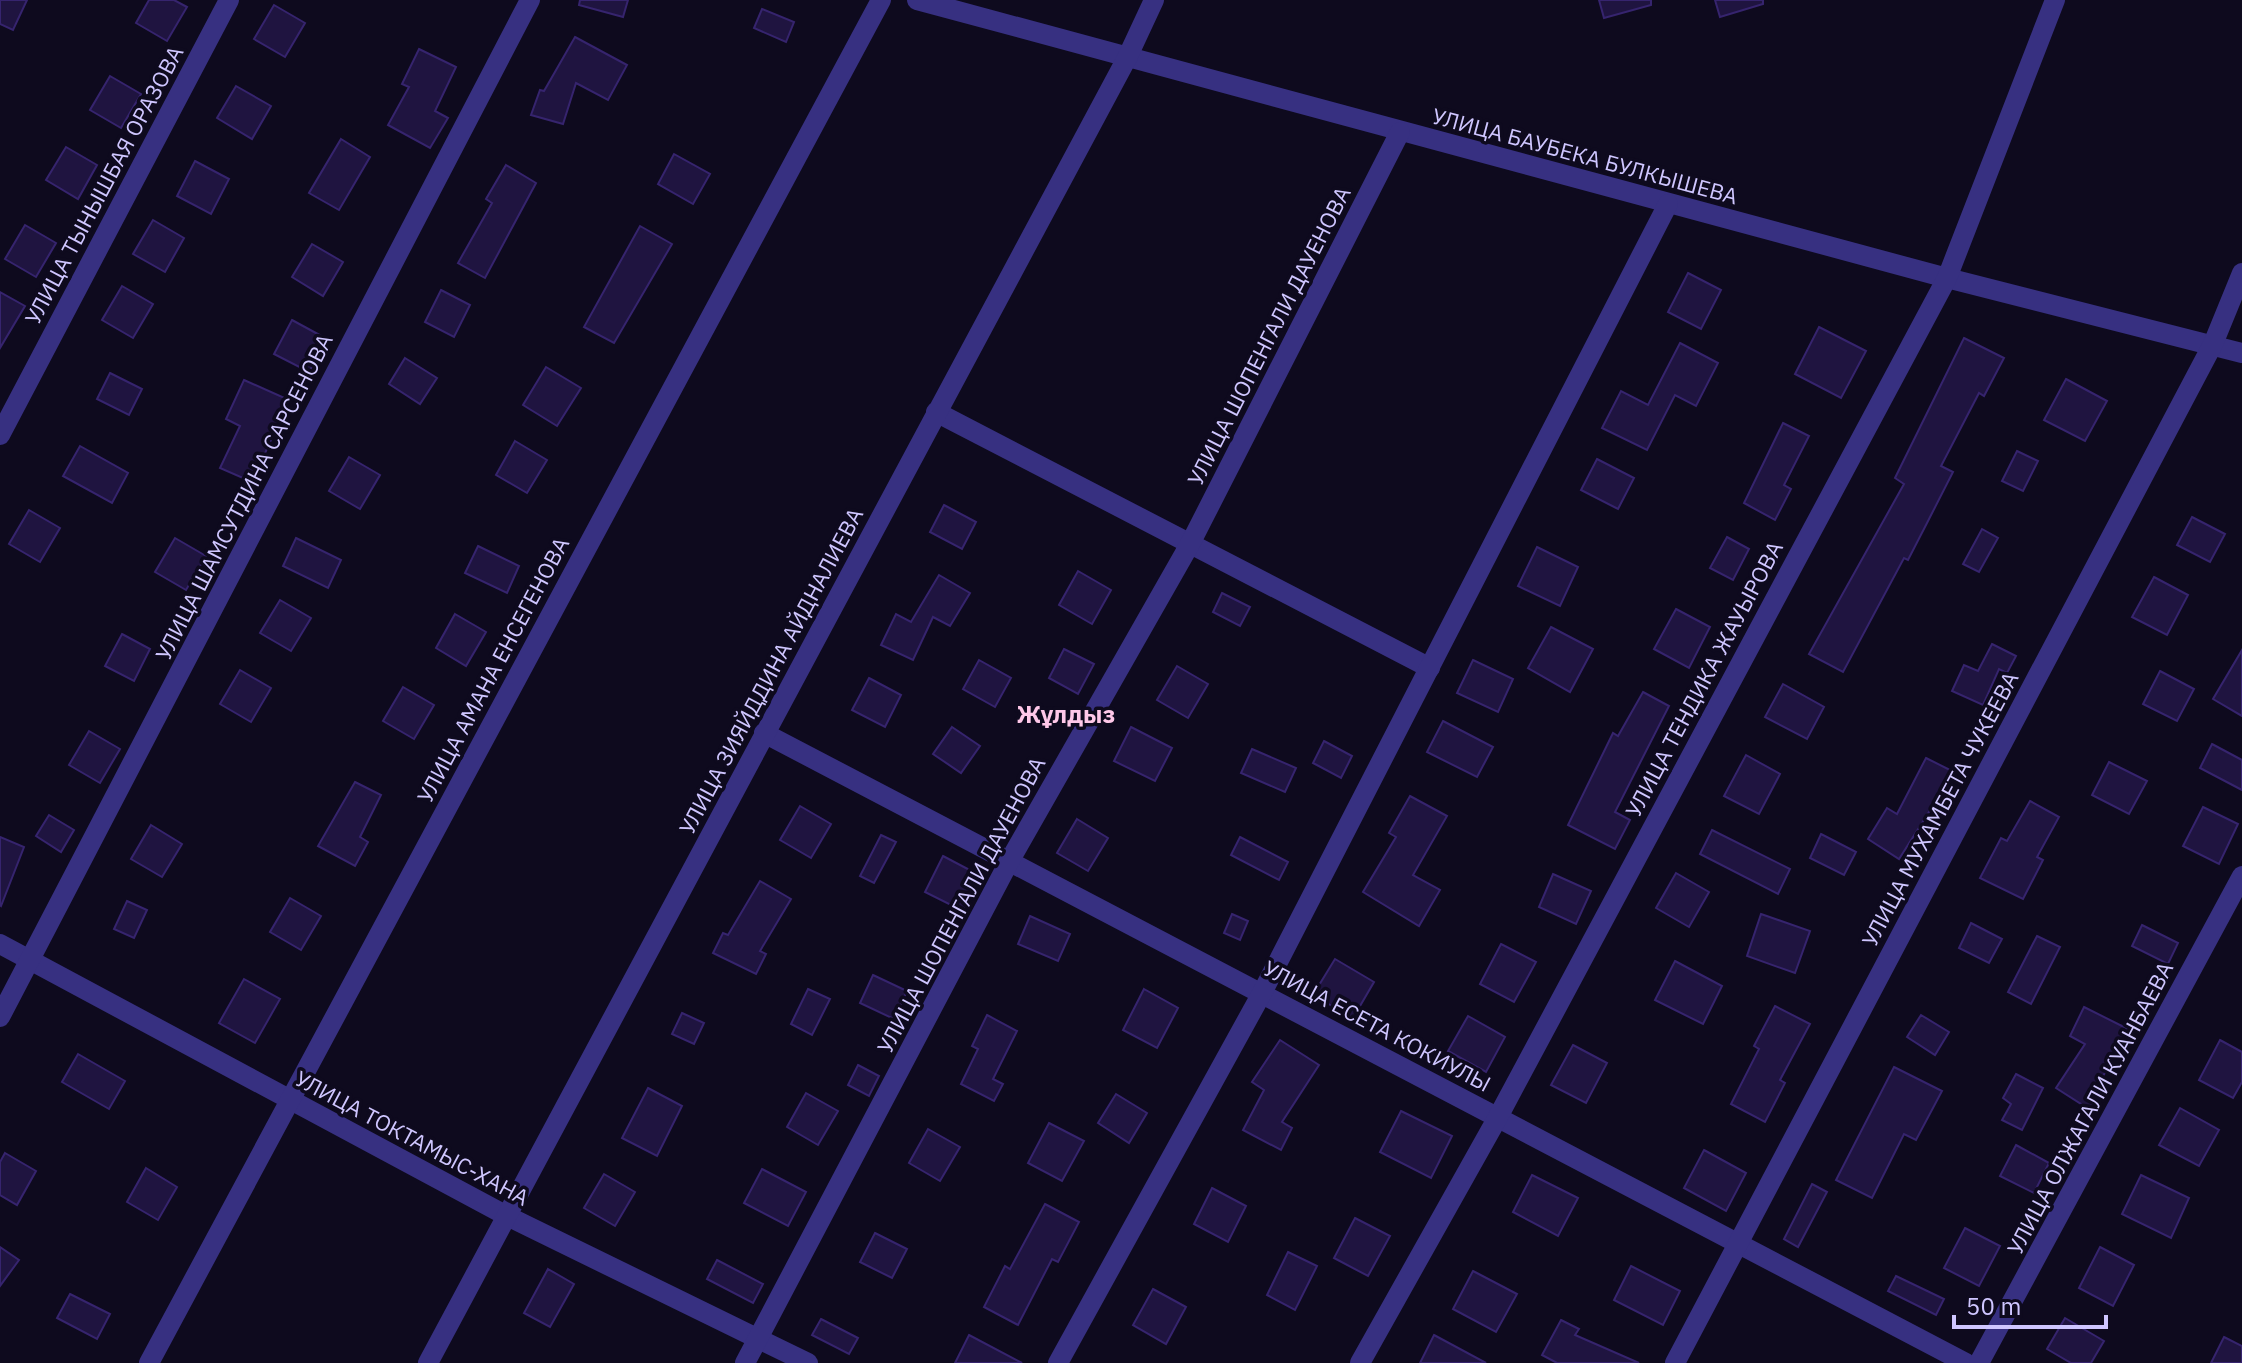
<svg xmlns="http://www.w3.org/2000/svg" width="2242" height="1363" font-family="'IBM Plex Sans',sans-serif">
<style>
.building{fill:#1f1440;stroke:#36246e;stroke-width:2}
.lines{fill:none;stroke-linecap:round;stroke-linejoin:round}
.minor{stroke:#373081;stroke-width:20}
.labels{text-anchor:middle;stroke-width:7;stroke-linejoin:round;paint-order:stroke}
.street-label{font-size:22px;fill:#cfc6ff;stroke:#0e0a1e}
.neighbourhood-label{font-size:24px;font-weight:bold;fill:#ffc8e9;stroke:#0e0a1e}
</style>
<rect width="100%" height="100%" fill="#0e0a1e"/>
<!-- building -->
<g class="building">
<polygon points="0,0 27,0 13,30 0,24"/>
<polygon points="149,0 174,0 187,7 167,41 136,23"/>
<polygon points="580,0 628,0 623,17 579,5"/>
<polygon points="1599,0 1651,0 1651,5 1604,18"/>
<polygon points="1715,0 1763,0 1763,4 1720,17"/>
<polygon points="274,5 305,23 285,57 254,39"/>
<polygon points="762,9 794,22 786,42 754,28"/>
<polygon points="575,37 627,65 608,100 576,83 563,124 531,115 540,90 544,91"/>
<polygon points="419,49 456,67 435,111 448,118 430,148 388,125 409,87 402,84"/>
<polygon points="110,76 141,94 121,128 90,110"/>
<polygon points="236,86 271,106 252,139 217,118"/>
<polygon points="341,139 370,157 339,210 309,193"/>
<polygon points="66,147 97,165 78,199 46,180"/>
<polygon points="674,154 710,174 693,204 658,184"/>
<polygon points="195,161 229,179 211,214 177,196"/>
<polygon points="506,165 536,183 485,278 458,263 492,203 486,199"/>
<polygon points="153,220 184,238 165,272 133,254"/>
<polygon points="25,225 56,243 36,277 5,259"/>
<polygon points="640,226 672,244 614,343 584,327"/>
<polygon points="312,244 343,262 323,296 292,277"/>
<polygon points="1688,273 1721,290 1701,329 1668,312"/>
<polygon points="122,286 153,304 133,338 102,320"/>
<polygon points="441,290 470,305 454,337 425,322"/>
<polygon points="0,292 25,306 0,348"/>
<polygon points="292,320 327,339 309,372 274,354"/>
<polygon points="1819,327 1866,351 1841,398 1795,374"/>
<polygon points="1964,338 2004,358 1984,396 1979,393 1941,466 1953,472 1927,523 1908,560 1904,558 1843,672 1809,654 1904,484 1895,478"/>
<polygon points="1680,343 1718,363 1696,406 1675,395 1647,450 1602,428 1621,391 1648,405"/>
<polygon points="405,358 437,378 420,404 389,384"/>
<polygon points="546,367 581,388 557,426 523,405"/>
<polygon points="110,373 142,389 129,415 97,399"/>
<polygon points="2066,379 2107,401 2085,441 2044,420"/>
<polygon points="244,380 289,400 252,482 220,468 240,426 226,419"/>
<polygon points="1783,423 1809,436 1784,485 1791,489 1775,520 1744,503"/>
<polygon points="515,441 547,460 527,493 496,475"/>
<polygon points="80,446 128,473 112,503 63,476"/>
<polygon points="2017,451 2038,461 2023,491 2002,481"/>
<polygon points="349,457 380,475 360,509 329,491"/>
<polygon points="1597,459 1634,478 1618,509 1581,490"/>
<polygon points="944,505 976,522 962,549 930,532"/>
<polygon points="29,510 60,528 40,562 9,544"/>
<polygon points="2192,517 2225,534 2210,562 2177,545"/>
<polygon points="1982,529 1998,538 1979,572 1963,564"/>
<polygon points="1727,537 1749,549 1733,580 1710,568"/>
<polygon points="175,538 206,556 186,590 155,572"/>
<polygon points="296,538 341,560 328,588 283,566"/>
<polygon points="478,546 519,566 507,593 465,573"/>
<polygon points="1537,547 1578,567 1560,606 1518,586"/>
<polygon points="1078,571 1111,590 1092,624 1059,605"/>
<polygon points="939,575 970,593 950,626 933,617 913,660 881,645 896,614 911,622"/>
<polygon points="2154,577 2188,595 2167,635 2132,617"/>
<polygon points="1222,593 1250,607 1240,626 1213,612"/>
<polygon points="280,600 311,618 291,651 260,633"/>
<polygon points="1676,609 1710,627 1689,668 1654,649"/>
<polygon points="455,614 486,632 466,666 436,648"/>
<polygon points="1551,627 1593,649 1570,692 1528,668"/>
<polygon points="122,634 150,649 134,681 105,666"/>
<polygon points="1992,644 2016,656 2007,673 1999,669 1983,705 1952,691 1964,665 1978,671"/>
<polygon points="1064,649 1094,664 1078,694 1049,678"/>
<polygon points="2242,650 2242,716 2213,699"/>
<polygon points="979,660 1011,678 995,707 963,689"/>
<polygon points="1473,660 1513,679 1498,712 1457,693"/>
<polygon points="1177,666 1208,684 1188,718 1157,700"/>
<polygon points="240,670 271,688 251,722 220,704"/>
<polygon points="2160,671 2194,689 2177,721 2143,704"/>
<polygon points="869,678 901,695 885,727 852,710"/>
<polygon points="1783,684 1824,707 1807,739 1765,717"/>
<polygon points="403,687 434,705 414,739 383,721"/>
<polygon points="1643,692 1669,706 1615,812 1630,820 1615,849 1568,825 1613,733 1618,736"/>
<polygon points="1443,721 1493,747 1477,777 1427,752"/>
<polygon points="952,727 980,746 961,773 933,754"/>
<polygon points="1131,727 1172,748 1155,781 1114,761"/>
<polygon points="89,731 120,749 100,783 69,765"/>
<polygon points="1324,741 1352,756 1341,778 1313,763"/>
<polygon points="2212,744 2242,760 2242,790 2200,768"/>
<polygon points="1252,749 1296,768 1285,792 1241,773"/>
<polygon points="1746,755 1780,774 1759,814 1724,796"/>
<polygon points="1926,758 1954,772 1934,811 1931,809 1899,859 1868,839 1887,808 1897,814"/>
<polygon points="2109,762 2147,781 2129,814 2092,795"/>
<polygon points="355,782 381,795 360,837 368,842 355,866 318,846"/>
<polygon points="1410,796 1447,816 1413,875 1440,890 1419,926 1363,892 1396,837 1389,833"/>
<polygon points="2030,801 2059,817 2037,857 2043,860 2023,899 1980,878 2001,838 2007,841"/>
<polygon points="800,806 831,824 811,858 780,840"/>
<polygon points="2203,807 2238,824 2219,864 2183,846"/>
<polygon points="49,815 74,830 61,852 36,836"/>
<polygon points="1077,819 1108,838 1088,871 1057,853"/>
<polygon points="151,825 182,844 162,877 131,859"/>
<polygon points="1712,830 1790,869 1778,894 1700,854"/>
<polygon points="1821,834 1856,852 1844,875 1810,858"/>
<polygon points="881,835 896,842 874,883 860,876"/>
<polygon points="0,837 24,847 1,906 0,905"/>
<polygon points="1240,837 1288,862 1279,880 1231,855"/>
<polygon points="943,856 981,876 963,911 925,892"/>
<polygon points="1676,873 1709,892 1689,927 1656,908"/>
<polygon points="1553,874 1591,891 1576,924 1539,907"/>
<polygon points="760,881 791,899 760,951 766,954 756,974 713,953 723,933 728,935"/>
<polygon points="290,898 321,916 301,950 270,932"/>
<polygon points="127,901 147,910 134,938 114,929"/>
<polygon points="1232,914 1248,921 1240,940 1224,933"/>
<polygon points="1761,914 1810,931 1795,973 1747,956"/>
<polygon points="1030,916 1070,934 1058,961 1018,944"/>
<polygon points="1971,923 2002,939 1989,963 1959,948"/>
<polygon points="2142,925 2178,943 2168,964 2132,946"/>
<polygon points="2037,936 2060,947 2031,1004 2008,992"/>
<polygon points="1501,944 1536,962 1514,1002 1480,984"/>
<polygon points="1335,959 1374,982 1353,1018 1313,995"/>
<polygon points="1675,961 1722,986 1703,1024 1655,1000"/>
<polygon points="873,975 907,991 894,1019 860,1003"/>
<polygon points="244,979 280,999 255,1043 219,1023"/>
<polygon points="808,989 830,999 812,1035 791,1024"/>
<polygon points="1144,989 1178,1008 1157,1048 1123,1030"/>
<polygon points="1775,1006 1810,1024 1780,1080 1785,1083 1765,1122 1731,1104 1759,1049 1754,1046"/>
<polygon points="2084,1007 2128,1029 2100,1082 2104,1085 2089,1109 2056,1088 2085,1044 2070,1036"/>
<polygon points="682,1013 704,1023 694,1044 672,1034"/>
<polygon points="987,1015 1017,1031 993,1079 1003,1084 994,1101 961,1084 978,1049 972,1046"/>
<polygon points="1921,1015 1949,1032 1935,1055 1907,1037"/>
<polygon points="1468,1016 1505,1037 1486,1072 1448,1051"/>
<polygon points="1280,1040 1319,1065 1282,1122 1292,1128 1281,1150 1243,1130 1264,1090 1252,1082"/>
<polygon points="2220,1040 2242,1052 2242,1082 2233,1098 2199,1080"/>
<polygon points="1573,1045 1607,1063 1586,1103 1551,1085"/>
<polygon points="78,1054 125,1081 109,1109 62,1082"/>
<polygon points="858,1065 879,1076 869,1096 848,1085"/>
<polygon points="1894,1067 1942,1091 1916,1140 1904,1134 1872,1198 1836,1180"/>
<polygon points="2016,1074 2043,1088 2022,1130 2002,1120 2011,1104 2003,1098"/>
<polygon points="648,1088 682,1106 657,1156 622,1138"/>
<polygon points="806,1093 838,1111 818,1145 787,1127"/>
<polygon points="1116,1094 1147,1113 1129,1143 1098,1123"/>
<polygon points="2180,1108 2219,1130 2199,1166 2159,1145"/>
<polygon points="1401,1111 1452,1136 1431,1178 1380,1152"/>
<polygon points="1049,1123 1084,1141 1062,1181 1028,1163"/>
<polygon points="928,1129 960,1147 940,1181 909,1163"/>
<polygon points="2016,1145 2049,1163 2034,1193 2000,1176"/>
<polygon points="1704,1150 1746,1173 1726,1211 1684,1188"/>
<polygon points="5,1153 36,1171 17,1205 0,1195 0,1162"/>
<polygon points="146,1168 177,1187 158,1220 127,1202"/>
<polygon points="762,1169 806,1192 788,1226 744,1203"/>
<polygon points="604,1174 635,1192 615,1226 584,1208"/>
<polygon points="1532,1175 1578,1198 1558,1236 1513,1212"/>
<polygon points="2141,1175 2189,1198 2171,1238 2122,1214"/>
<polygon points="1812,1184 1827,1192 1798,1247 1784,1239"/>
<polygon points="1212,1188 1246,1206 1228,1242 1194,1224"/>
<polygon points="1045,1204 1079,1222 1058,1262 1052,1259 1018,1325 984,1307 1005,1266 1010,1269"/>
<polygon points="1355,1218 1390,1236 1368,1276 1334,1258"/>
<polygon points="1965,1228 2000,1246 1979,1286 1944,1268"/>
<polygon points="875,1233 907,1249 892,1278 860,1262"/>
<polygon points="0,1247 19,1260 0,1286"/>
<polygon points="2100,1247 2134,1265 2113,1306 2079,1288"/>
<polygon points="1288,1252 1317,1266 1295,1310 1267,1295"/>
<polygon points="717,1260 763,1284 753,1303 707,1279"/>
<polygon points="1631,1266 1680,1291 1663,1325 1614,1300"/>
<polygon points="548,1269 574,1284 550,1327 524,1313"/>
<polygon points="1473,1271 1517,1294 1496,1332 1453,1309"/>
<polygon points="1896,1276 1944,1299 1936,1315 1888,1291"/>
<polygon points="1153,1289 1186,1307 1166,1344 1133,1325"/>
<polygon points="70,1294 110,1314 97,1339 57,1318"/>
<polygon points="2065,1318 2104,1341 2091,1363 2071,1363 2047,1349"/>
<polygon points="821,1319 858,1338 849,1354 812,1335"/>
<polygon points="1561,1320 1579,1329 1575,1335 1639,1363 1557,1363 1542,1355"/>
<polygon points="969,1335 1022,1363 955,1363"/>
<polygon points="1434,1335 1486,1363 1420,1363"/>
<polygon points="2224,1337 2242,1346 2242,1363 2211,1363"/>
</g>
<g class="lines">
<!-- minor -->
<g class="minor">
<polyline points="917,0 1947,278 2242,353"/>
<polyline points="936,412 1430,668"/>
<polyline points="0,435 229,0"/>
<polyline points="764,733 1966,1363"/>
<polyline points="0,944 507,1216 808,1363"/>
<polyline points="0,1017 530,0"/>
<polyline points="149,1363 881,0"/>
<polyline points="428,1363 1127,58 1154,0"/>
<polyline points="745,1363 1010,860 1190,544 1400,132"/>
<polyline points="1058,1363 1262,993 1668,204"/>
<polyline points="1360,1363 1498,1117 1947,278 2055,0"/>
<polyline points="1675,1363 2213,344 2242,273"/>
<polyline points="1979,1363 2242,876"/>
</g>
</g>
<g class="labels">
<!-- street labels -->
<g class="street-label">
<text transform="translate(1585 156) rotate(15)" y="8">УЛИЦА БАУБЕКА БУЛКЫШЕВА</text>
<text transform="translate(104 185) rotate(-62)" y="8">УЛИЦА ТЫНЫШБАЯ ОРАЗОВА</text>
<text transform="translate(1269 336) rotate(-63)" y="8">УЛИЦА ШОПЕНГАЛИ ДАУЕНОВА</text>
<text transform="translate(244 497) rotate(-63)" y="8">УЛИЦА ШАМСУТДИНА САРСЕНОВА</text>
<text transform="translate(493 670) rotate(-62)" y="8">УЛИЦА АМАНА ЕНСЕГЕНОВА</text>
<text transform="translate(771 671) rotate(-62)" y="8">УЛИЦА ЗИЯЙДДИНА АЙДНАЛИЕВА</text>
<text transform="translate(1704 679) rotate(-62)" y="8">УЛИЦА ТЕНДИКА ЖАУЫРОВА</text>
<text transform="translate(1940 809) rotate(-62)" y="8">УЛИЦА МУХАМБЕТА ЧУКЕЕВА</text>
<text transform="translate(961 905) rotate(-62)" y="8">УЛИЦА ШОПЕНГАЛИ ДАУЕНОВА</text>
<text transform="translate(1377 1026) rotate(28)" y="8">УЛИЦА ЕСЕТА КОКИУЛЫ</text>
<text transform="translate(2090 1108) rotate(-62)" y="8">УЛИЦА ОЛЖАГАЛИ КУАНБАЕВА</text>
<text transform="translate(412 1138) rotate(28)" y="8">УЛИЦА ТОКТАМЫС-ХАНА</text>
</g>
<!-- neighbourhood labels -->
<g class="neighbourhood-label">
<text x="1066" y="723">Жұлдыз</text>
</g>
</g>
<!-- scale -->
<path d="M1954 1315v12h152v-12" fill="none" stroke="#cfc6ff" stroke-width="4"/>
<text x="1966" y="1315" font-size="24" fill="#cfc6ff" stroke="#0e0a1e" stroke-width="6" paint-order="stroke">50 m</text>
</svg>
